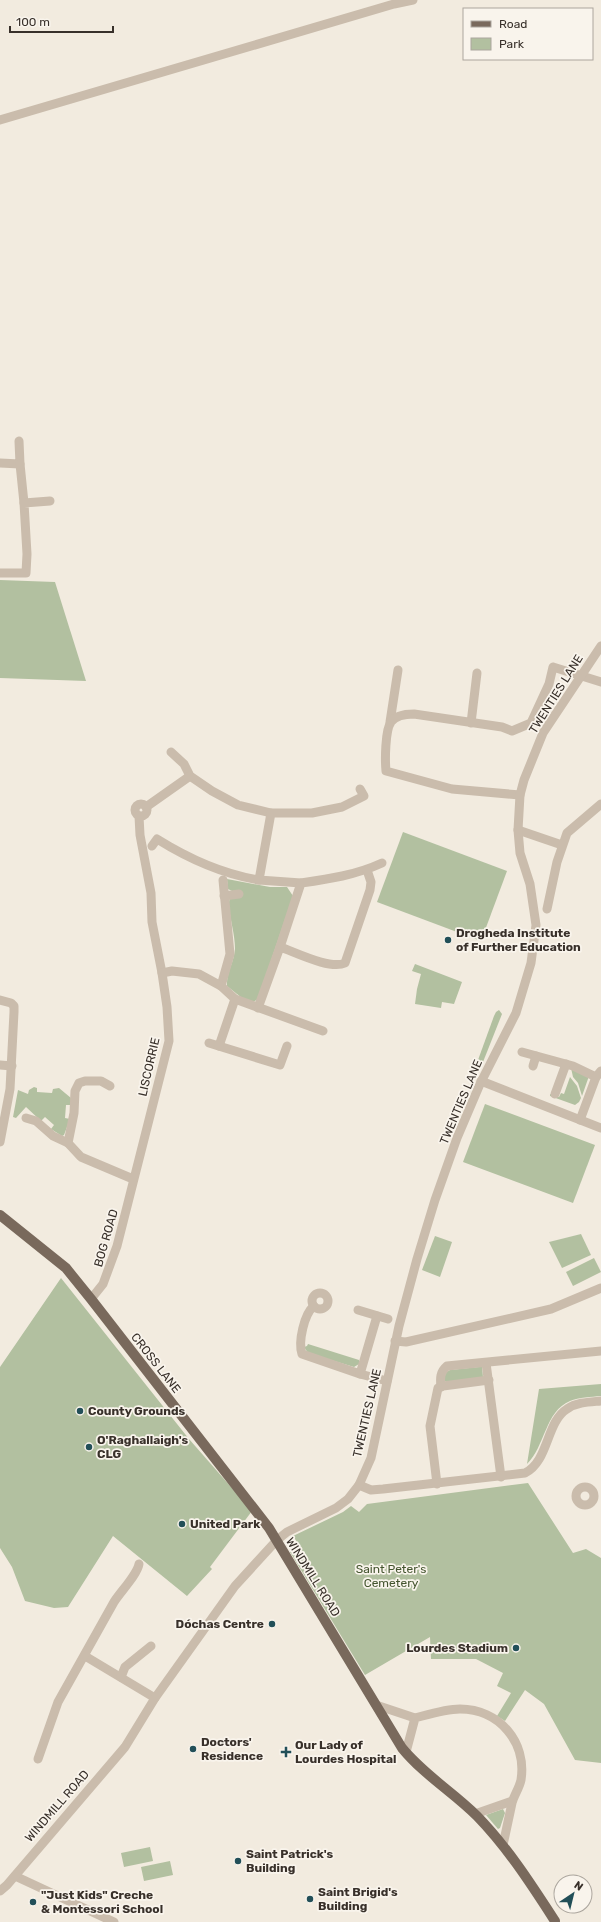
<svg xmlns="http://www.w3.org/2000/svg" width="601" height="1922" font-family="Rubik,sans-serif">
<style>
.green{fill:#b2c0a0}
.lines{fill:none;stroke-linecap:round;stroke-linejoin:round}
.minor{stroke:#cabcac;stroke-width:9}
.major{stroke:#79695c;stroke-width:10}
.poi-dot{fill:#224f58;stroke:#f9f4ec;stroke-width:1.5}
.labels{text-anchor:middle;stroke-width:3.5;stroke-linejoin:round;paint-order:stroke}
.street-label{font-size:12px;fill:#38302a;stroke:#f9f4ec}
.poi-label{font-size:12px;font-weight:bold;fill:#38302a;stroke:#f9f4ec;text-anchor:start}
.park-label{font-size:12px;fill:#44552f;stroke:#f9f4ec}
</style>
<rect width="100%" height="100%" fill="#f2ebdf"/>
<!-- green -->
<g class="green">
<polygon points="0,580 55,582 86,681 0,678"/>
<polygon points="403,832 507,871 481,941 377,902"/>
<path d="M227,879l43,8h17l6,9 -35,103 -5,3 -11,-4 -15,-12c-1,-12 7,-24 8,-37 0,-15 -5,-29 -6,-43 -1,-4 2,-11 3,-15l-4,-2z"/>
<polygon points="415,964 462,982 454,1004 442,1002 441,1008 415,1004 417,989 421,974 412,971"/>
<polygon points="499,1010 502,1014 483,1062 479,1062 478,1060 494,1016 496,1012"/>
<polygon points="571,1068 589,1076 582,1096 578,1083 573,1077"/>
<polygon points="570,1077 577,1086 581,1098 579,1102 575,1105 550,1096 550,1094 559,1097 561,1093 564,1094"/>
<polygon points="34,1087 37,1088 37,1092 52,1093 53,1089 59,1088 71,1098 71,1105 66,1105 65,1118 70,1119 64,1135 62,1136 51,1129 54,1125 45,1117 41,1121 26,1107 16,1118 13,1117 18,1090 28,1094 29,1090"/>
<polygon points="485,1104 595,1145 573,1203 463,1162"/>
<polygon points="581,1234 591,1255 562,1268 549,1242"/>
<polygon points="435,1236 452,1242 440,1277 422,1270"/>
<polygon points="594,1258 601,1272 573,1286 566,1272"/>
<polygon points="61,1278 189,1439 252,1511 210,1567 212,1569 187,1596 113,1536 68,1607 54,1608 25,1601 12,1567 0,1548 0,1367"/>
<polygon points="308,1344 359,1360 359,1364 354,1367 308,1353 304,1347 307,1346"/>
<polygon points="479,1367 482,1367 483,1377 448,1382 444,1381 444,1373 450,1370"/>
<path d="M601,1384v12c-10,1 -22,1 -31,5 -25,10 -25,46 -43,63l12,-75z"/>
<polygon points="528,1483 573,1553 586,1549 601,1558 601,1763 575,1760 544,1704 525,1690 505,1721 497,1716 511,1693 497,1686 503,1673 476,1659 431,1659 430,1637 365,1675 290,1552 295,1550 297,1542 293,1536 343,1512 351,1506 359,1512 367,1504"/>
<polygon points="503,1809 505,1813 500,1828 498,1829 486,1815"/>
<polygon points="150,1847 153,1861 124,1867 121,1853"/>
<polygon points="170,1861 173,1875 144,1881 141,1867"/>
</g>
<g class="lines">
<!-- minor -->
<g class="minor">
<polyline points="0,120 394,4 413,0"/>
<polyline points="0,463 20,464 19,441"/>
<polyline points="20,464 24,503"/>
<polyline points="0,573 26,573 27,554 24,503 50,501"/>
<polyline points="390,722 398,670"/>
<polyline points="471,723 477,673"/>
<polyline points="171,752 184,764 190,776 212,791 238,805 271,813"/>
<path d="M520,795l-68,-6 -66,-18c-1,-10 -1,-41 5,-49 5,-7 15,-8 23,-8l88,13 10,4 19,-8 18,-39 4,-17 48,15"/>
<circle cx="141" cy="810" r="6"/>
<polyline points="146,807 190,776"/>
<polyline points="139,816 140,835 151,893 152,922 162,973"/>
<polyline points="518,830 562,845"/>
<path d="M152,846l5,-7c32,20 65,35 102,41"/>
<polyline points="301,883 259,880 271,813 312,813 342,807 364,796 360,789"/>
<polyline points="224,896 239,894"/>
<polyline points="547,909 557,862 567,833 601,804"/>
<path d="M280,947l21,-64c28,-4 55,-8 81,-20"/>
<polyline points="221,986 230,954 223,880"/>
<polyline points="0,1000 11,1003 14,1006 14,1012 10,1089 0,1142"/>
<path d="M258,1008l22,-61c15,5 50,23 65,16l25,-73 1,-8 -4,-12"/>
<polyline points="209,1043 280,1065 287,1046"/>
<polyline points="219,1046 235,999"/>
<polyline points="522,1052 573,1066 596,1077"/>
<polyline points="0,1065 12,1066"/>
<polyline points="533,1066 536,1056"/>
<polyline points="481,1081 601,1128"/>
<polyline points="110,1086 101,1081 85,1081 79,1083 75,1091 74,1113 68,1143 81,1157 133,1179"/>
<polyline points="555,1094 566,1064"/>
<polyline points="26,1118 36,1121 53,1136 68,1143"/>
<polyline points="580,1120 596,1077 601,1071"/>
<circle cx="320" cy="1301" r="8"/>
<polyline points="91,1299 103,1284 117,1246 169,1041 167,1007 162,973 172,971 199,974 221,986 235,999 323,1031"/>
<path d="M314,1306c-10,8 -16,36 -12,48l58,20 27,7"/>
<polyline points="358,1310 388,1319"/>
<polyline points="395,1341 406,1342 551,1309 601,1288"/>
<polyline points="486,1363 501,1477"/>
<polyline points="360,1374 377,1316"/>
<path d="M441,1387c-1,-9 -1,-15 6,-21l154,-15"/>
<polyline points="437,1484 430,1426 438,1388 443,1386 489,1380"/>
<path d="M359,1485l12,5 12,-1 142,-16c24,-12 21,-51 42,-64 10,-7 23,-7 34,-8"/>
<circle cx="585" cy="1496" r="9"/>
<polyline points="85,1656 155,1698"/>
<polyline points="121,1677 125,1667 151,1646"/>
<polyline points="376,1705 415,1718"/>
<path d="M406,1752l9,-34c15,-4 31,-9 45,-9 39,0 67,33 61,71 -2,9 -7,15 -9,23 -3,14 -6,28 -9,42"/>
<path d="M38,1759l20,-57 56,-100c7,-11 23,-27 25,-38"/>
<polyline points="475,1814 512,1801"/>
<polyline points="15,1876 114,1922"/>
<polyline points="0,1891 7,1885 125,1747 155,1698 235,1586 277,1540 287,1532 336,1508 348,1499 359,1485 371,1458 399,1326 417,1259 435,1200 457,1138 480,1084 516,1013 531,963 536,925 530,884 520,853 518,830 520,795 524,780 543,733 601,646"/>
</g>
<!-- major -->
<path class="major" d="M0,1215l66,53 25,31 178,229 133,220c22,27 51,44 75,68 31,32 54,68 78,105"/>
</g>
<!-- markers -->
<g class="poi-dot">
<circle cx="448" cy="940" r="4"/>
<circle cx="80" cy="1411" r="4"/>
<circle cx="89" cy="1447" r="4"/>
<circle cx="182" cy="1524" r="4"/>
<circle cx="272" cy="1624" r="4"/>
<circle cx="516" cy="1648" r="4"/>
<circle cx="193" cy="1749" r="4"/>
<path d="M284 1746h4v4h4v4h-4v4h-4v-4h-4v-4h4z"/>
<circle cx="238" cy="1861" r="4"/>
<circle cx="310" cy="1899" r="4"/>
<circle cx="33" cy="1902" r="4"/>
</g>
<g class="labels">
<!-- street labels -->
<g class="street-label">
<text transform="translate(556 694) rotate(-58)" y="4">TWENTIES LANE</text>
<text transform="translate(149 1067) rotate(-77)" y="4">LISCORRIE</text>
<text transform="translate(461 1102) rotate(-67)" y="4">TWENTIES LANE</text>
<text transform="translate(106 1238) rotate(-74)" y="4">BOG ROAD</text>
<text transform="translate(156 1363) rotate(52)" y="4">CROSS LANE</text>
<text transform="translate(367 1413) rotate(-77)" y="4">TWENTIES LANE</text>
<text transform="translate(313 1577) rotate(58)" y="4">WINDMILL ROAD</text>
<text transform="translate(57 1806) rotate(-49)" y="4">WINDMILL ROAD</text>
</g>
<!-- poi labels -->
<g class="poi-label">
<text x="456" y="937">Drogheda Institute<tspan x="456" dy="14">of Further Education</tspan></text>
<text x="88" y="1415">County Grounds</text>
<text x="97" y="1444">O'Raghallaigh's<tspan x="97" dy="14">CLG</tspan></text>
<text x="190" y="1528">United Park</text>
<text x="264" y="1628" text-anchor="end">Dóchas Centre</text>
<text x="508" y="1652" text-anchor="end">Lourdes Stadium</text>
<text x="201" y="1746">Doctors'<tspan x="201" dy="14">Residence</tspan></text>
<text x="295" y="1749">Our Lady of<tspan x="295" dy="14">Lourdes Hospital</tspan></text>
<text x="246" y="1858">Saint Patrick's<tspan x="246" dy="14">Building</tspan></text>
<text x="318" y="1896">Saint Brigid's<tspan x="318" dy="14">Building</tspan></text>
<text x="41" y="1899">"Just Kids" Creche<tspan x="41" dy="14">&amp; Montessori School</tspan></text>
</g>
<!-- park labels -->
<g class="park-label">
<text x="391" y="1573">Saint Peter's<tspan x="391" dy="14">Cemetery</tspan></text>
</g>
</g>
<!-- legend -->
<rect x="463" y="8" width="130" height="52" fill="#f9f4ec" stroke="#aca69e"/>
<rect x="471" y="21" width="20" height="6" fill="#79695c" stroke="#aca69e"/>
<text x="499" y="28" font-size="12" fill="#38302a">Road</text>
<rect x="471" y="38" width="20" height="12" fill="#b2c0a0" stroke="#aca69e"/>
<text x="499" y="48" font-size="12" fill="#38302a">Park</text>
<!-- north arrow -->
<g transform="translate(573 1894) rotate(35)"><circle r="19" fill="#f9f4ec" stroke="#aca69e"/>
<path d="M0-3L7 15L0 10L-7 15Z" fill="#224f58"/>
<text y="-6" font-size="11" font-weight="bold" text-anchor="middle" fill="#38302a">N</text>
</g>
<!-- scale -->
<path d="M10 26v6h103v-6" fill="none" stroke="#38302a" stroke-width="2"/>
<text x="16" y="26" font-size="12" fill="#38302a" stroke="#f9f4ec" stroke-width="3" paint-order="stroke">100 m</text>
</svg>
